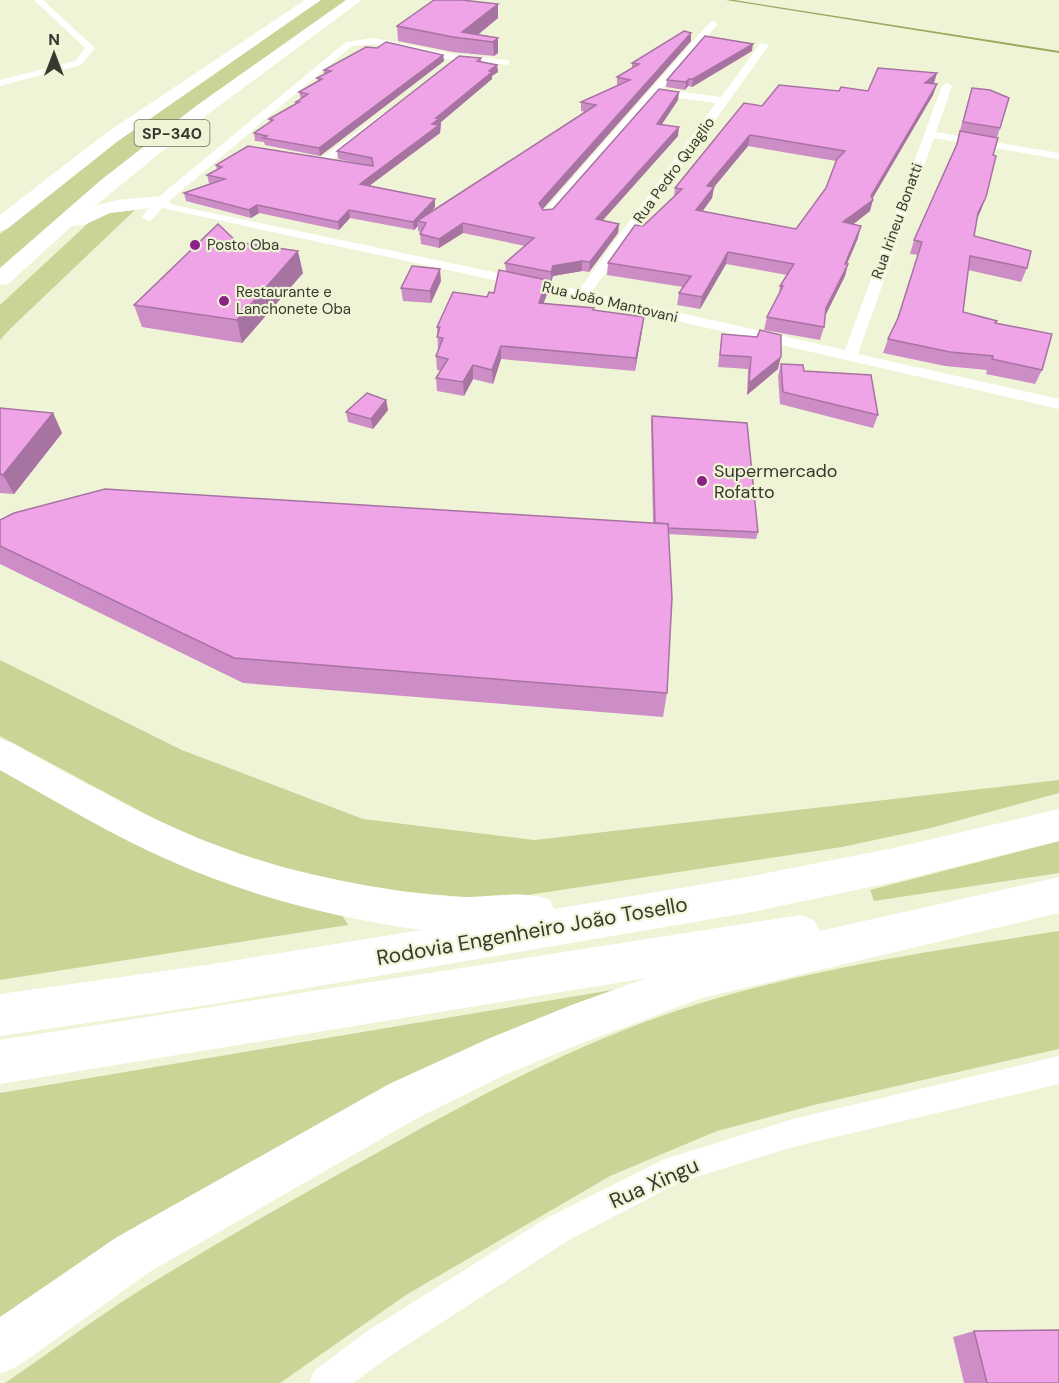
<svg xmlns="http://www.w3.org/2000/svg" width="1059" height="1383" font-family="'DM Sans',sans-serif">
<style>
.green{fill:#ccd397}
.lines{fill:none;stroke-linecap:round;stroke-linejoin:round}
.stream{fill:#a0a660;fill-rule:evenodd}
.street{fill:#fff;fill-rule:evenodd}
.highway{fill:#fff;fill-rule:evenodd}
.wall{fill:#cd8dc6;fill-rule:evenodd}
.shaded-wall{fill:#a773a1}
.building{fill:#eea4e6;stroke:#a773a1;stroke-width:1.5;fill-rule:evenodd}
.poi-dot{fill:#8b2186;stroke:#f0f4d7;stroke-width:2}
.labels{text-anchor:middle;stroke-width:4.5;stroke-linejoin:round;paint-order:stroke}
.far-street-label{font-size:15px;fill:#38392e;stroke:#f0f4d7}
.far-poi-label{font-size:15px;fill:#38392e;stroke:#f0f4d7;text-anchor:start}
.shield{fill:#f0f4d7;stroke:#6f7161;stroke-width:1.5}
.shield-label{font-size:16px;font-weight:bold;fill:#38392e}
.poi-label{font-size:18px;fill:#38392e;stroke:#f0f4d7;text-anchor:start}
.near-street-label{font-size:21px;fill:#38392e;stroke:#f0f4d7}
</style>
<rect width="100%" height="100%" fill="#f0f4d7"/>
<!-- green -->
<g class="green">
<polygon points="320,0 348,0 0,270 0,234 130,131"/>
<polygon points="135,210 11,328 0,340 0,305 98,214"/>
<polygon points="0,660 182,750 363,819 534,840 1059,780 1059,793 931,828 842,847 515,897 463,897 386,890 297,872 236,853 181,833 0,736"/>
<polygon points="0,770 65,806 341,913 348,925 0,980"/>
<polygon points="1059,841 1059,873 874,901 870,890"/>
<path d="M1059,931v118l-245,56 -97,26 -107,45 -204,119 -126,88h-275c38,-26 76,-54 115,-80 80,-51 163,-98 246,-144 99,-56 208,-115 316,-150 123,-40 250,-58 377,-78z"/>
<polygon points="624,988 0,1325 0,1093"/>
</g>
<g class="lines">
<!-- stream -->
<polygon class="stream" points="726,0 734,0 1059,51 1059,53"/>
<!-- street -->
<g class="street">
<polygon points="34,0 43,0 95,48 81,65 0,86 0,80 75,61 85,48"/>
<polygon points="713,21 718,24 716,26 662,89 721,97 761,43 769,45 591,293 845,350 942,86 947,83 952,86 936,132 1059,153 1059,159 934,138 858,354 1059,399 1059,409 582,299 162,208 152,220 148,221 142,217 156,199 346,42 374,38 453,54 506,60 509,61 509,65 453,60 374,44 352,46 168,202 174,205 579,290 716,103 657,95 551,217 543,217 541,214 710,22"/>
<polygon points="383,113 387,114 387,118 328,163 320,163 320,159"/>
<polygon points="1059,1056 1059,1084 793,1147 680,1182 569,1240 390,1356 353,1383 309,1383 314,1371 366,1332 547,1218 665,1159 793,1119"/>
</g>
<!-- highway -->
<g class="highway">
<polygon points="305,0 321,0 118,141 7,229 0,231 0,215 106,133"/>
<polygon points="346,0 362,0 208,114 95,206 117,200 160,196 167,198 170,202 167,206 110,213 84,225 72,226 8,284 0,285 0,268 101,180 196,106"/>
<path d="M0,739l12,4c69,38 138,78 212,105 47,18 96,29 145,38 32,5 63,10 95,11 28,0 60,-7 86,3l4,9 193,-32 147,-29 165,-39v32l-165,41 -147,31 -540,92 -207,31v-42l207,-29 215,-35c-86,-12 -170,-33 -249,-68 -60,-26 -116,-60 -173,-92z"/>
<polygon points="1059,877 1059,913 702,998 577,1045 505,1075 421,1116 151,1271 18,1366 0,1374 0,1317 117,1237 389,1084 490,1038 574,1004 647,978 0,1084 0,1040 801,915 815,921 820,931"/>
</g>
</g>
<!-- wall -->
<g class="wall">
<polygon points="498,4 498,18 478,35 498,38 498,53 494,56 453,52 398,41 397,26"/>
<polygon points="691,33 691,41 543,209 543,210 553,209 678,100 662,124 678,136 602,221 619,224 618,233 589,272 582,271 553,276 551,282 547,281 547,294 543,303 594,308 594,310 642,331 635,371 501,359 493,384 473,379 464,396 437,391 436,378 441,371 437,370 436,356 438,350 437,327 494,293 506,272 505,263 525,246 463,233 439,248 421,244 420,234 421,232 418,231 418,226 414,230 350,218 339,230 259,213 251,218 186,201 184,193 211,183 209,183 207,175 217,170 216,165 372,166 338,159 337,151 481,58 481,62 497,65 498,72 492,76 492,79 441,122 440,133 369,186 435,199 435,207 429,214 585,112 581,111 581,102 617,86 617,77 632,68 632,63"/>
<polygon points="752,51 692,87 688,86 685,90 666,87 667,80"/>
<polygon points="443,55 444,61 320,156 265,145 264,142 255,141 254,133 270,122 269,119 296,104 296,102 301,99 299,92 318,82 317,78 324,75 324,70"/>
<path d="M934,84l-1,11 -61,104 -2,12 -17,13 5,14 -11,26h1l-3,12 -20,40 -1,11 -4,13 -56,-10 3,-13 12,-23 1,-8 7,-11 -61,-11 -26,45 -23,-4 2,-12 4,-6 -76,-12 1,-12 35,-37 31,-29 1,-9 87,-82 77,-15h29zM748,146l88,15 -10,27 -30,41 -94,-18 10,-13 2,-11z"/>
<polygon points="972,88 1000,128 997,138 981,210 977,219 974,236 1027,268 1021,282 968,270 963,312 995,323 1042,370 1035,384 986,374 987,370 945,366 883,353 888,339 898,318 918,255 910,254 914,240 955,148"/>
<polygon points="237,242 303,273 242,343 142,327 134,305"/>
<polygon points="441,281 431,303 403,301 401,288"/>
<polygon points="722,334 778,369 747,395 748,369 718,367"/>
<polygon points="781,364 878,415 873,428 780,404 778,376"/>
<polygon points="386,400 388,410 373,429 348,422 346,412"/>
<polygon points="0,408 53,413 62,433 14,494 0,493"/>
<polygon points="652,416 758,532 756,539 668,534 667,693 663,717 243,683 0,564 0,520 653,523 651,422"/>
<polygon points="974,1331 1059,1383 964,1383 953,1337"/>
</g>
<!-- shaded-wall -->
<g class="shaded-wall">
<polygon points="498,4 498,18 472,39 462,32"/>
<polygon points="691,33 691,41 539,213 539,203"/>
<polygon points="498,38 498,53 494,56 493,42"/>
<polygon points="753,44 752,51 692,87 693,79"/>
<polygon points="443,55 444,61 320,156 319,148"/>
<polygon points="497,65 498,72 492,76 492,79 441,122 440,133 361,192 360,184 432,124 436,118"/>
<polygon points="937,73 934,83 925,83"/>
<polygon points="689,79 688,86 685,90 686,82"/>
<polygon points="937,84 933,95 871,201 873,200 870,211 841,234 843,222 871,196"/>
<polygon points="679,92 678,100 656,133 657,124"/>
<polygon points="679,127 678,136 595,229 596,219"/>
<polygon points="750,135 748,146 714,187 712,198 695,222 696,210 707,186"/>
<polygon points="986,197 981,210 973,226 978,213"/>
<polygon points="435,199 435,207 421,222 417,221 418,226 414,230 413,222"/>
<polygon points="257,205 259,213 251,218 249,210"/>
<polygon points="349,210 350,218 339,230 338,222"/>
<polygon points="463,223 463,233 439,248 439,239"/>
<polygon points="619,224 618,233 589,272 590,262"/>
<polygon points="861,226 858,238 842,275 845,264"/>
<polygon points="298,251 303,273 242,343 237,320"/>
<polygon points="728,252 726,264 700,309 702,297"/>
<polygon points="582,261 582,271 553,276 551,282 551,272 553,266"/>
<polygon points="848,264 845,276 823,320 826,308"/>
<polygon points="440,269 441,281 431,303 430,291"/>
<polygon points="547,280 547,294 539,316 539,303"/>
<polygon points="644,317 642,331 635,371 636,358"/>
<polygon points="501,346 501,359 493,384 492,370"/>
<polygon points="781,357 778,369 747,395 749,383"/>
<polygon points="473,365 473,379 464,396 463,382"/>
<polygon points="386,400 388,410 373,429 371,419"/>
<polygon points="53,413 62,433 14,494 3,475"/>
</g>
<!-- building -->
<g class="building">
<polygon points="434,0 462,0 498,4 462,32 498,38 493,42 453,37 397,26"/>
<polygon points="684,31 691,33 539,203 543,210 553,209 659,89 679,92 657,124 679,127 596,219 619,224 590,262 582,261 553,266 551,272 505,263 534,238 463,223 439,239 420,234 426,223 417,221 596,105 581,102 630,80 617,77 639,64 632,63"/>
<polygon points="705,36 753,44 693,79 689,79 686,82 667,80"/>
<polygon points="386,42 443,55 319,148 263,138 267,136 254,133 273,120 269,119 299,102 296,102 308,94 299,92 322,79 317,78 331,71 324,70 366,47 377,48"/>
<polygon points="459,56 481,58 477,61 497,65 489,71 492,72 436,118 440,118 432,124 439,125 360,184 435,199 413,222 349,210 338,222 257,205 249,210 184,193 225,179 207,175 222,167 216,165 248,146 373,166 372,158 337,151"/>
<path d="M878,68l59,5 -12,10 12,1 -66,112 2,4 -30,22 18,4 -16,38h3l-22,44 -2,19 -57,-10 16,-31h-3l14,-22 -66,-12 -26,45 -23,-4 12,-17 -83,-13 27,-38 8,1 39,-37 -7,-1 69,-85 18,3 17,-21 60,6 2,-4 27,4zM750,135l95,16 -8,8 -11,29 -30,41 -100,-19 18,-23 -7,-1z"/>
<polygon points="972,88 990,90 1009,98 1000,128 963,122"/>
<polygon points="960,131 998,138 993,155 996,156 986,197 978,213 974,236 1031,251 1027,268 970,256 963,312 997,321 995,323 1052,334 1042,370 992,359 993,356 950,352 888,339 898,318 922,242 914,240 957,144"/>
<polygon points="218,224 237,242 298,251 237,320 134,305"/>
<polygon points="412,266 440,269 430,291 401,288"/>
<polygon points="499,270 547,280 539,303 594,308 593,310 644,317 636,358 501,346 492,370 473,365 463,382 436,378 448,359 436,356 443,338 437,337 440,327 437,327 453,292 487,297 489,292 494,293"/>
<polygon points="760,330 781,335 781,357 749,383 751,357 720,355 722,334 757,337"/>
<polygon points="781,364 803,365 804,371 871,375 878,415 783,392"/>
<polygon points="367,393 386,400 371,419 346,412"/>
<polygon points="0,408 53,413 3,475 0,474"/>
<polygon points="652,416 747,423 758,532 668,528 668,524 655,523"/>
<polygon points="105,489 668,524 672,598 667,693 234,658 0,546 0,520 14,513"/>
<polygon points="1059,1330 1059,1383 987,1383 974,1331"/>
</g>
<!-- markers -->
<g class="poi-dot">
<circle cx="195" cy="245" r="6"/>
<circle cx="224" cy="301" r="6"/>
<circle cx="702" cy="481" r="6"/>
</g>
<g class="labels">
<!-- far-street labels -->
<g class="far-street-label">
<text transform="translate(674 170) rotate(-54)" y="5">Rua Pedro Quaglio</text>
<text transform="translate(897 221) rotate(-70)" y="5">Rua Irineu Bonatti</text>
<text transform="translate(610 302) rotate(13)" y="5">Rua João Mantovani</text>
</g>
<!-- far-poi labels -->
<g class="far-poi-label">
<text x="207" y="250">Posto Oba</text>
<text x="236" y="297">Restaurante e<tspan x="236" dy="17">Lanchonete Oba</tspan></text>
</g>
<!-- shield labels -->
<rect class="shield" x="134.5" y="120" width="75" height="26" rx="4.5"/>
<g class="shield-label">
<text x="172" y="139">SP-340</text>
</g>
<!-- poi labels -->
<g class="poi-label">
<text x="714" y="477">Supermercado<tspan x="714" dy="21">Rofatto</tspan></text>
</g>
<!-- near-street labels -->
<g class="near-street-label">
<text transform="translate(532 931) rotate(-10)" y="7">Rodovia Engenheiro João Tosello</text>
<text transform="translate(654 1183) rotate(-24)" y="7">Rua Xingu</text>
</g>
</g>
<!-- north arrow -->
<g transform="translate(54 54)" stroke="#f0f4d7" stroke-width="4.5" paint-order="stroke">
<path d="M0-4.5L10 22L0 15L-10 22Z" fill="#38392e"/>
<text y="-9" font-size="16" font-weight="bold" text-anchor="middle" fill="#38392e">N</text>
</g>
</svg>
